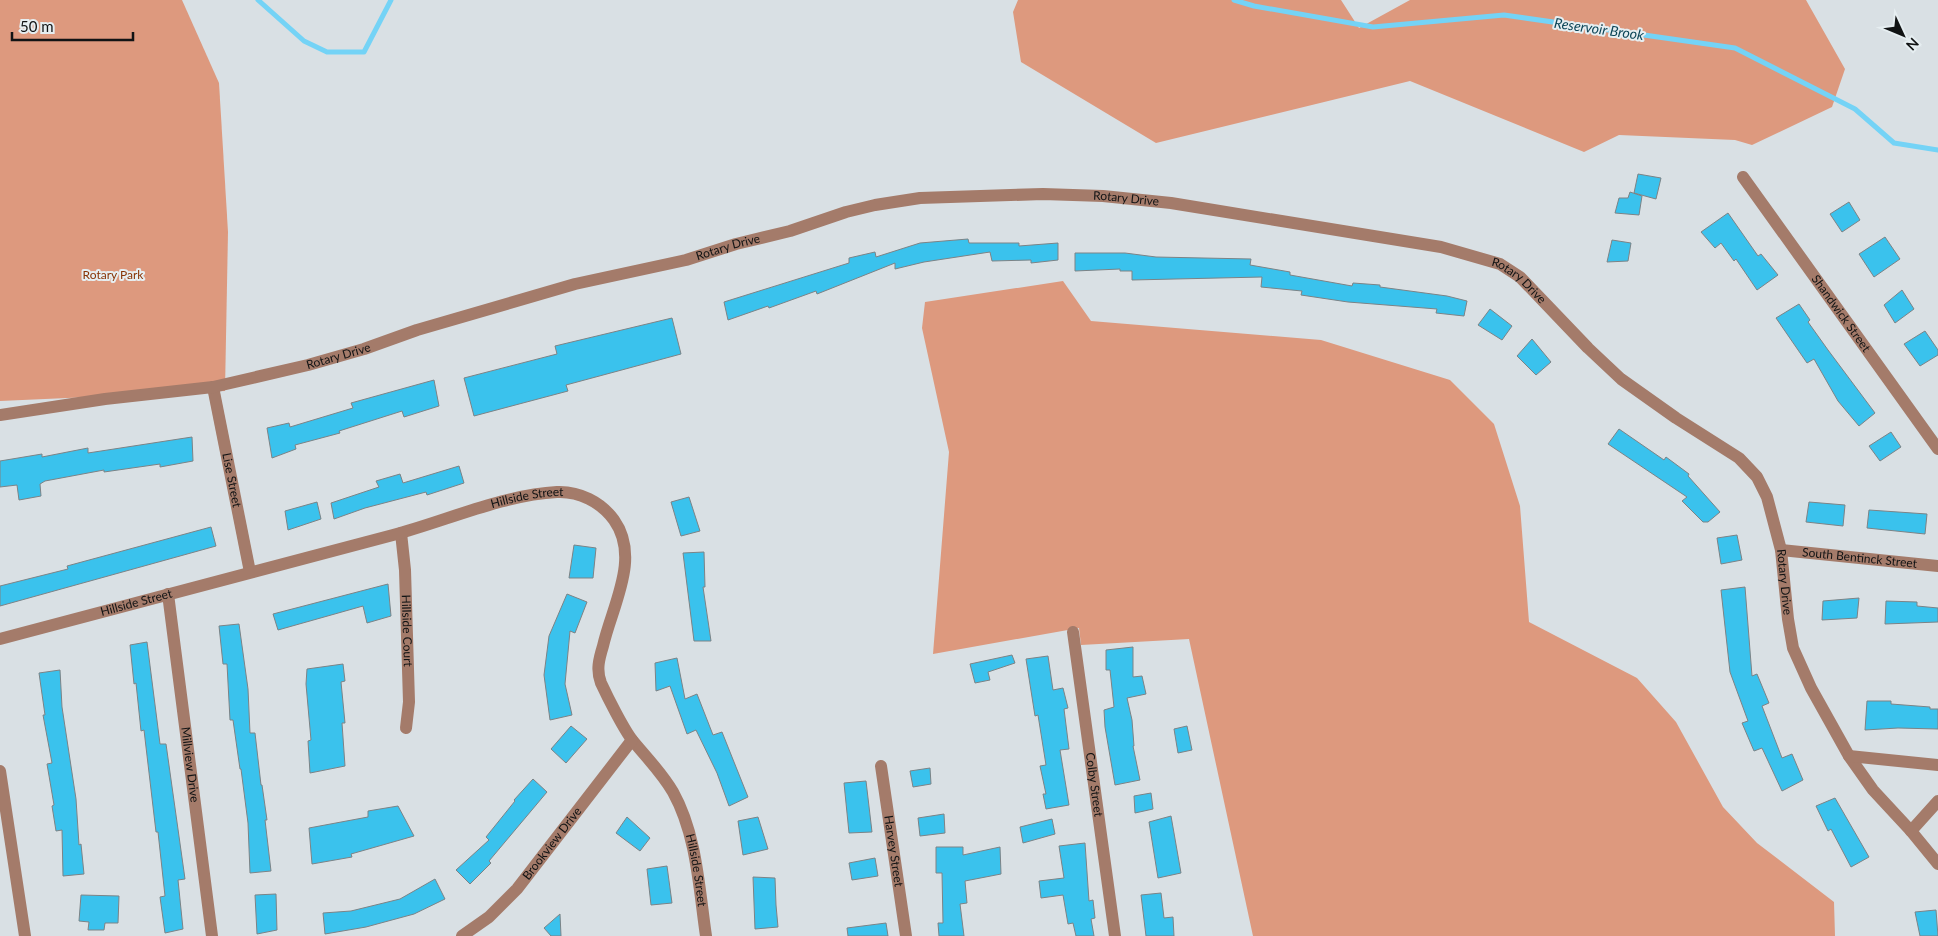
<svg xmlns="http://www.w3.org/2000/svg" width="1938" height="936" font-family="Lato,sans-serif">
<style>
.green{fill:#dd997e}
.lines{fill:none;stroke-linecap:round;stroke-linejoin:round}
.stream{stroke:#74d3f6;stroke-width:5}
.building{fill:#3ac2ed;stroke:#7c8386}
.minor{stroke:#a47b6a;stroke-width:12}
.labels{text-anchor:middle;stroke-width:4;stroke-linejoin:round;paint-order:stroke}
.street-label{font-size:12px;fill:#111314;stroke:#e6eef1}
.park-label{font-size:12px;fill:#883406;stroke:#e6eef1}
.water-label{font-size:14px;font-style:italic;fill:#0c4557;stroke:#e6eef1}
</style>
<rect width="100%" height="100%" fill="#d9e0e4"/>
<!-- green -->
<g class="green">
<polygon points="0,0 182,0 219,83 228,232 225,391 0,401"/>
<polygon points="1018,0 1341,0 1359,28 1410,0 1806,0 1845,69 1832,107 1752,145 1735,140 1619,135 1584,152 1410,81 1156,143 1021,62 1013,12"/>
<polygon points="1063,281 1091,321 1321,340 1450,380 1494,424 1520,506 1529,622 1637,678 1676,722 1723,807 1757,843 1834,902 1835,936 1253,936 1189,639 1081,645 1079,628 933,654 949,452 922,328 925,302"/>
</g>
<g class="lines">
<!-- stream -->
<g class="stream">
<polyline points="258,0 304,41 327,52 364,52 391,0"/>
<polyline points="1234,0 1254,6 1373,27 1504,15 1735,48 1855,109 1894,143 1938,150"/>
</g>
</g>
<!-- building -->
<g class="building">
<polygon points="1638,174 1661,178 1656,199 1634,193"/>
<polygon points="1630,192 1642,196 1639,215 1615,213 1619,198 1628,198"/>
<polygon points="1849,202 1860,220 1842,232 1830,214"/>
<polygon points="1728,213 1758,256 1761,254 1778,275 1757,290 1736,259 1734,261 1721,243 1715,248 1701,232"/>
<polygon points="1885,237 1900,259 1874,277 1859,254"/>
<polygon points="968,239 969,243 1019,243 1019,246 1058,243 1058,260 1031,263 1031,260 992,261 990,252 924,262 895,269 895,263 817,294 816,291 769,308 768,306 728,320 724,302 849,263 849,258 875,252 876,257 920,243"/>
<polygon points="1612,240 1631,243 1628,261 1607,262"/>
<polygon points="1075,253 1125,253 1156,257 1251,259 1250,265 1290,272 1290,275 1352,286 1353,283 1380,285 1380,287 1447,296 1467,301 1464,316 1436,313 1437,309 1348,302 1301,295 1302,291 1261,287 1262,277 1132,280 1132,271 1120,271 1120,269 1075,271"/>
<polygon points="1902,290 1914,309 1895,323 1884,305"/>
<polygon points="1799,304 1810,320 1808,322 1828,350 1875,413 1859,426 1838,401 1814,359 1807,363 1776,318"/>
<polygon points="1490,309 1512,326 1502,340 1478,325"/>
<polygon points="672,318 681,354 566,385 568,391 474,416 464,378 557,354 555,346"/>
<polygon points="1925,331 1938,350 1938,355 1920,366 1904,344"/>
<polygon points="1532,339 1551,362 1536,375 1517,356"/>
<polygon points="434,380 439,406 404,417 402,411 339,431 340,433 295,445 296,449 272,458 267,428 289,423 290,427 353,408 351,403"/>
<polygon points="1619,429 1664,460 1666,457 1689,474 1688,476 1720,512 1708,522 1703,522 1682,501 1687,497 1608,444"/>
<polygon points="1891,432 1901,447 1880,461 1869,446"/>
<polygon points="192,437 193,461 160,467 160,464 104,472 104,470 45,481 40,484 41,496 19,500 17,485 0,487 0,461 42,454 42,457 88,448 88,453"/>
<polygon points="459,466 464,483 427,495 426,492 365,508 334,519 331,503 379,487 376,481 400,474 403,483"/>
<polygon points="689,497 700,531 681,536 671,502"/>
<polygon points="317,502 321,519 288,530 285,511"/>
<polygon points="1809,502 1845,505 1843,526 1806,522"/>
<polygon points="1869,510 1927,514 1925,534 1867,528"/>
<polygon points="211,527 216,546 0,606 0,586 68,569 67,566"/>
<polygon points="1737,535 1742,560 1721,564 1717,538"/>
<polygon points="574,545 596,548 593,578 569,578"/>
<polygon points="704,552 705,587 703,587 711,641 694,641 683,553"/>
<polygon points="388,584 391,616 367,623 363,606 278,630 273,614"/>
<polygon points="1745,587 1752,676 1757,674 1769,703 1762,706 1782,758 1792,754 1803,780 1782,791 1762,748 1754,751 1742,723 1748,721 1730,672 1721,590"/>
<polygon points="567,594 587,602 575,633 570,631 565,684 572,715 550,720 544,675 549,636"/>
<polygon points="1859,598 1857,618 1822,620 1823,601"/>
<polygon points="1886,601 1917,602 1917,606 1938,608 1938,622 1885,624"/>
<polygon points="239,624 248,689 250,733 255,733 261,785 262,785 267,820 265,820 271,871 250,873 248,823 241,769 240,769 233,720 230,720 227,664 223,664 219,626"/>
<polygon points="147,642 160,744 166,744 185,879 178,880 183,929 165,933 160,897 165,896 158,832 156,832 144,730 141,731 136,683 134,684 130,645"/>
<polygon points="1133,647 1133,677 1142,676 1146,694 1127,698 1132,720 1134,746 1133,746 1140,780 1115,785 1105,727 1104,710 1114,707 1110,670 1106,670 1106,650"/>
<polygon points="1012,655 1015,663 988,672 990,680 975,683 970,664"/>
<polygon points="1048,656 1053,690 1063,688 1068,708 1064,709 1069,749 1060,750 1069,805 1046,809 1043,794 1046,794 1040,766 1046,765 1038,715 1035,716 1026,659"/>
<polygon points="677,658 685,699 697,694 713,735 722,732 748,797 729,806 717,773 696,730 687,734 670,686 656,691 655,663"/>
<polygon points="343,664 345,681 341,682 345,723 342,723 345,766 310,773 308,741 311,740 306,684 307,669"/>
<polygon points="60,670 62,707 76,799 79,845 81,844 84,874 63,876 62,830 56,831 52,806 54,805 47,764 52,763 43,715 45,715 39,673"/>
<polygon points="1867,701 1891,701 1891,704 1930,707 1930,709 1938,709 1938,729 1898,728 1865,730"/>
<polygon points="571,726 587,739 566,763 551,749"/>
<polygon points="1187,726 1192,750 1178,753 1174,729"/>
<polygon points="930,768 931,784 913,787 910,771"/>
<polygon points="533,779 547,792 489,861 491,863 470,884 456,870 489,840 486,837 515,801 514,800"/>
<polygon points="866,781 872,832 849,833 844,783"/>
<polygon points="1151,793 1153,809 1135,813 1134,796"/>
<polygon points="1835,798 1869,857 1851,867 1831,829 1828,831 1816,806"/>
<polygon points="398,806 414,836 351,854 352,857 312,864 309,828 368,817 368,811"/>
<polygon points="944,814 945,833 920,836 918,818"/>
<polygon points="1171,816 1181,873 1158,878 1149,822"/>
<polygon points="627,817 650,838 640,851 616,833"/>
<polygon points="758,817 768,849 743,855 738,821"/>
<polygon points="1052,819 1055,834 1023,843 1020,827"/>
<polygon points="1085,843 1089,901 1093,900 1095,918 1091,919 1094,936 1076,936 1073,923 1068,924 1063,895 1041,898 1039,881 1064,878 1059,846"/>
<polygon points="936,847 963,847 963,855 1000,847 1001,874 965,881 967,903 960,904 964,936 939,936 938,923 943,923 942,873 936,873"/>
<polygon points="875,858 878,876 852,880 849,863"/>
<polygon points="667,866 672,903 651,905 647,869"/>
<polygon points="753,877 775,878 776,905 778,927 755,929"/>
<polygon points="435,879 445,899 414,914 366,927 325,934 323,913 351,911 400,899"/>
<polygon points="1161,893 1164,918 1173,917 1174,936 1146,936 1141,895"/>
<polygon points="276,894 277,930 257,934 255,895"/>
<polygon points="81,895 119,896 118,923 105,923 104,930 88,930 89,922 79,921"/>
<polygon points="1936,910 1938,936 1920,936 1915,912"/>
<polygon points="560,914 561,936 551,936 544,928"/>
<polygon points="886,923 888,936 848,936 847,928"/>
</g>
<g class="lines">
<!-- minor -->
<g class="minor">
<path id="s1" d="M1743,177l195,272"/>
<path id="s2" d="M213,387l37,185"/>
<path id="s3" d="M0,415l105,-16 108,-12 95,-22 56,-16 53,-19 158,-46 111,-24 50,-16 54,-13 56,-19 29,-7 45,-7 123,-4 60,2 68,7 270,44 59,17 20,13 68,71 33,31 55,39 63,40 18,19 10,20 14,53 7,69 5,29 18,40 38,68 24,34 38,41 27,33"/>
<path id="s4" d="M401,533l4,37 4,132 -3,26"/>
<path id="s5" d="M1781,550l157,16"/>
<path id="s6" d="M168,594l44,342"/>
<path id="s7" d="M1073,632l42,304"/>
<path id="s8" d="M0,639c131,-35 262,-70 393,-104 53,-14 109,-40 164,-43 22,-1 44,10 57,28 27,38 -2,86 -11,126 -4,13 -7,24 -2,37 6,13 23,47 32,58 14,17 29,32 40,51 24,43 26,97 33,144"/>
<polyline points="1849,756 1938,765"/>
<path id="s9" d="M881,766l25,170"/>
<polyline points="0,771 25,936"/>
<polyline points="1911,831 1938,801"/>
<path id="s10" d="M462,936l27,-19 28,-28 115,-149"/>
</g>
</g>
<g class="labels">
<!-- street labels -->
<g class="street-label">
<text dy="4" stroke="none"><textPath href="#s3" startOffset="1154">Rotary Drive</textPath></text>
<text dy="4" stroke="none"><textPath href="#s3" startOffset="749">Rotary Drive</textPath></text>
<text dy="4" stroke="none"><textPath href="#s3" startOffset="1559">Rotary Drive</textPath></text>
<text dy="4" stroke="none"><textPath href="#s1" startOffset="168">Shandwick Street</textPath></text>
<text dy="4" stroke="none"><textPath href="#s3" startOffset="344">Rotary Drive</textPath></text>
<text dy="4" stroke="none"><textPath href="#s2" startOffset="95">Lise Street</textPath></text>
<text dy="4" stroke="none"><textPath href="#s8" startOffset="546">Hillside Street</textPath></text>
<text dy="4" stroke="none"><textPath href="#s5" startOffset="79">South Bentinck Street</textPath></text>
<text dy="4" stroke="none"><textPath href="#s3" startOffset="1979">Rotary Drive</textPath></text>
<text dy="4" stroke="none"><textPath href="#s8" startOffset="141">Hillside Street</textPath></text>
<text dy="4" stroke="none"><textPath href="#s4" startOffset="98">Hillside Court</textPath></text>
<text dy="4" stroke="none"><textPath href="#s6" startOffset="172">Millview Drive</textPath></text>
<text dy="4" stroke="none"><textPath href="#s7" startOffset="154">Colby Street</textPath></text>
<text dy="4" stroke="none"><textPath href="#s10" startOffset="130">Brookview Drive</textPath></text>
<text dy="4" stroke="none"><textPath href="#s9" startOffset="86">Harvey Street</textPath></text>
<text dy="4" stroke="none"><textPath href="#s8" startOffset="1025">Hillside Street</textPath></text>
</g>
<!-- park labels -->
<g class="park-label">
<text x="113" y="279">Rotary Park</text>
</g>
<!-- water labels -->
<g class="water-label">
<text transform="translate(1599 29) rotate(8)" y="5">Reservoir Brook</text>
</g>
</g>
<!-- north arrow -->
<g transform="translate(1903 35) rotate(134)" stroke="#e6eef1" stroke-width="4" paint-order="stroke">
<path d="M0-4L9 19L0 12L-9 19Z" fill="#111314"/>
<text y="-8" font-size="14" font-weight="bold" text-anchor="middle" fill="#111314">N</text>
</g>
<!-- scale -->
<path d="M12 32v8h121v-8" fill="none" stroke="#111314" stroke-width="2.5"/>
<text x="20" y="32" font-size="15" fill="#111314" stroke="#e6eef1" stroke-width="4" paint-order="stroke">50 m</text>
</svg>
